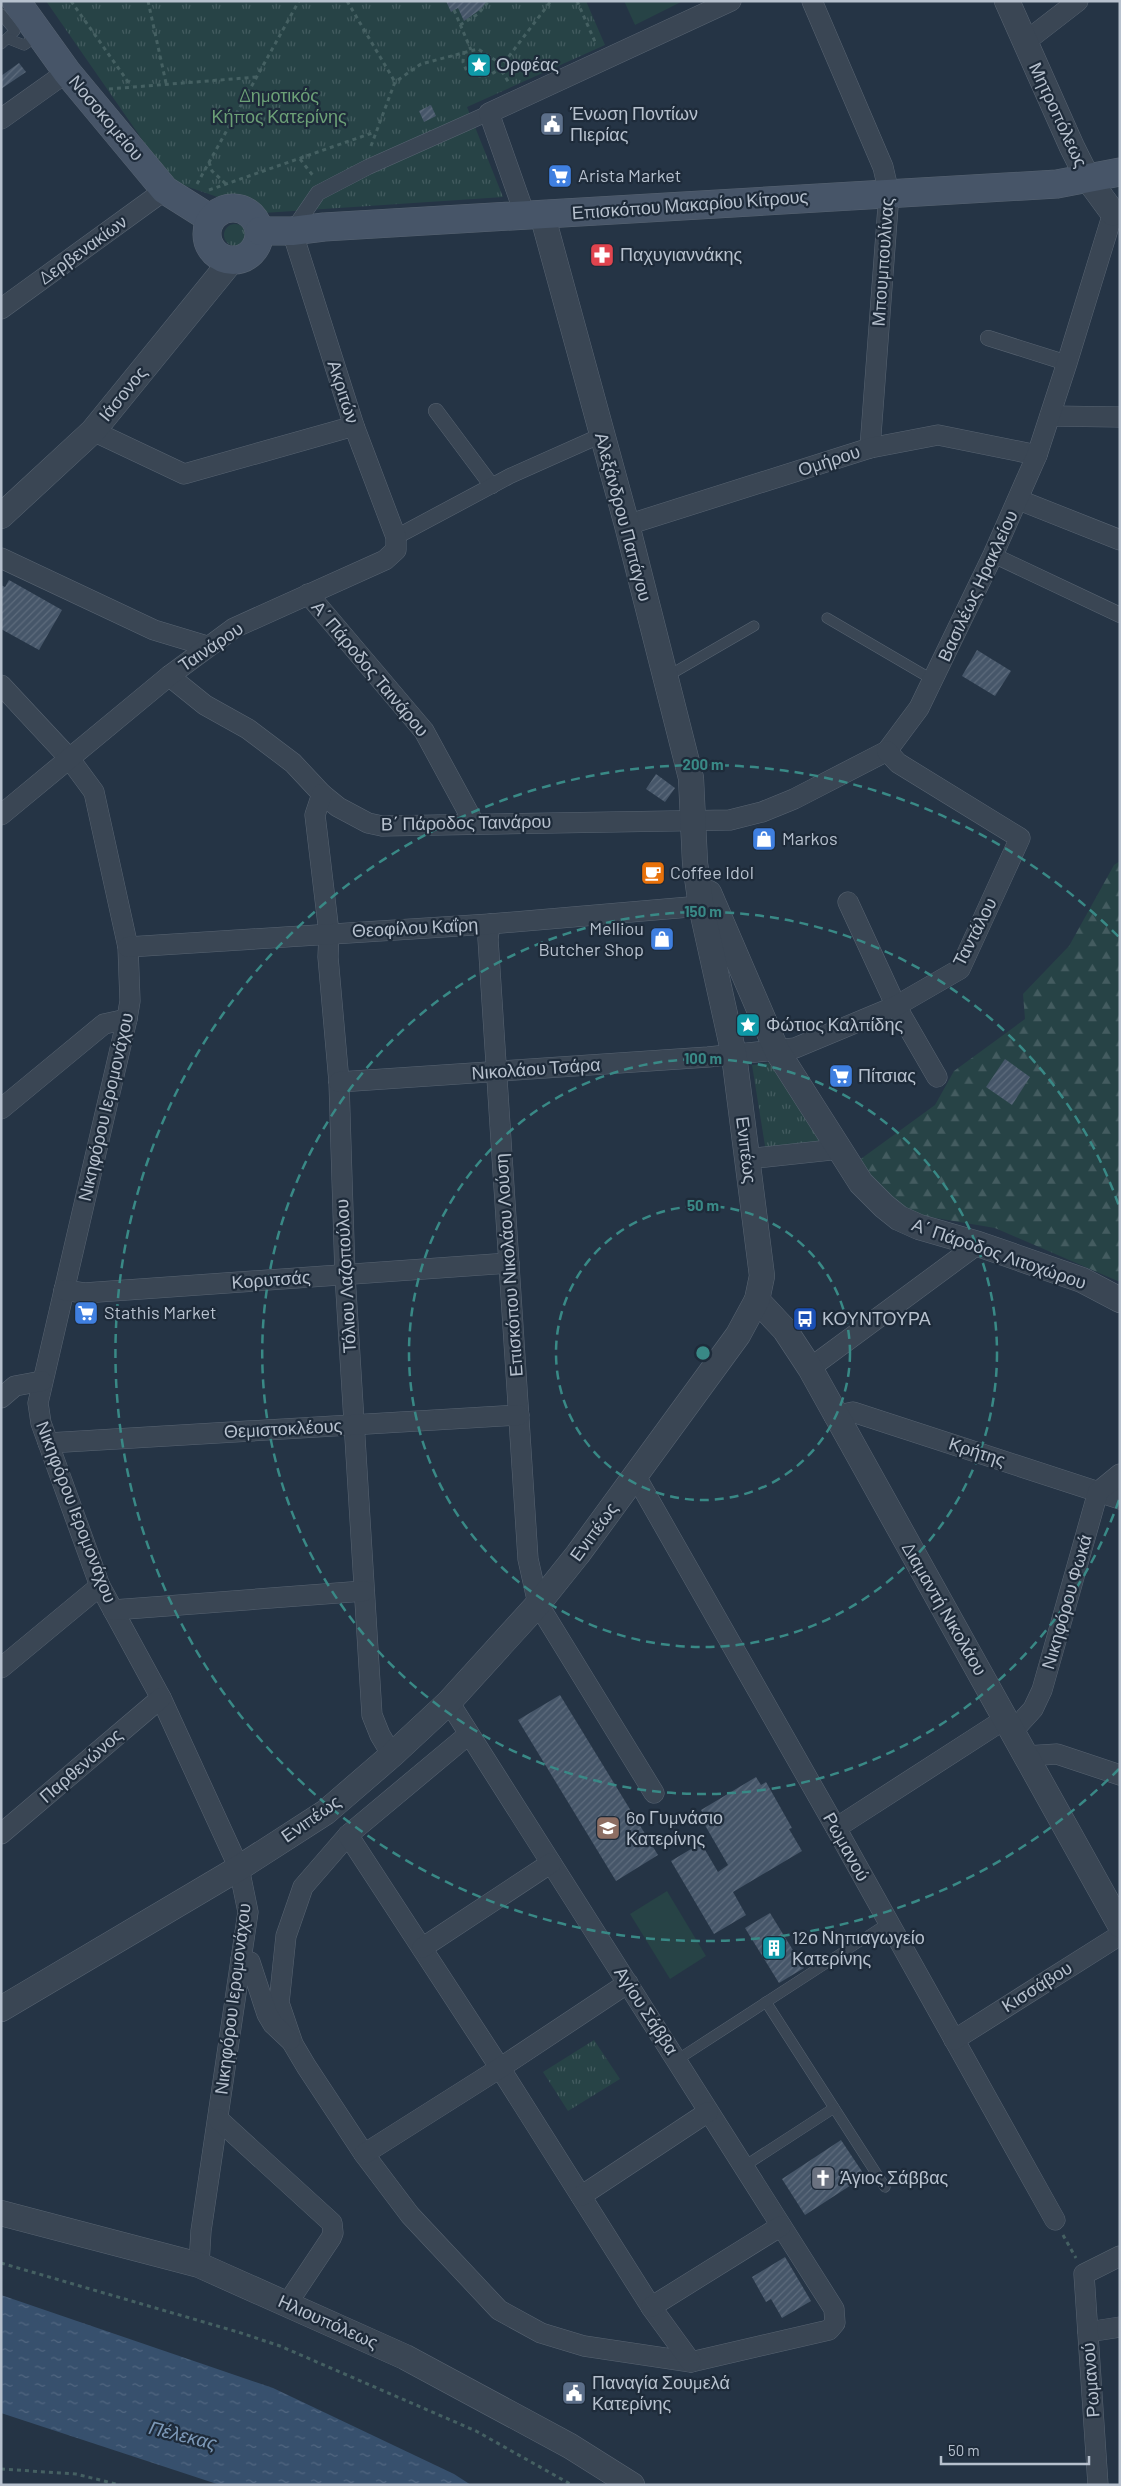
<svg xmlns="http://www.w3.org/2000/svg" width="1121" height="2486" font-family="Barlow,sans-serif">
<style>
.green{fill:#274346}
.forest{fill:url(#forest-firs)}
.park{fill:url(#park-tufts)}
.water{fill:url(#water-ripples)}
.building{fill:url(#building-hatch)}
.lines{fill:none;stroke-linecap:round;stroke-linejoin:round}
.service-casing{stroke:#586472;stroke-width:11}
.pedestrian-casing{stroke:#586472;stroke-width:16}
.minor-casing{stroke:#586472;stroke-width:21}
.tertiary-casing{stroke:#586472;stroke-width:26}
.secondary-casing{stroke:#586472;stroke-width:29}
.path{stroke:#456062;stroke-width:3;stroke-dasharray:4 4;stroke-linecap:butt}
.service{stroke:#3a4654;stroke-width:10}
.pedestrian{stroke:#3a4654;stroke-width:15}
.minor{stroke:#3a4654;stroke-width:20}
.tertiary{stroke:#3a4654;stroke-width:25}
.secondary{stroke:#475568;stroke-width:28}
.ring{fill:none;stroke:#398986;stroke-width:2.5;stroke-dasharray:9 6}
.labels{text-anchor:middle;stroke-width:4.5;stroke-linejoin:round;paint-order:stroke}
.poi-label{font-size:18px;fill:#b7c1ce;stroke:#1e2b3a;text-anchor:start}
.park-label{font-size:18px;fill:#6ca077;stroke:#1e2b3a}
.street-label{font-size:18px;fill:#b7c1ce;stroke:#1e2b3a}
.water-label{font-size:19px;font-style:italic;fill:#7c98b7;stroke:#1e2b3a}
.centre{fill:#398986;stroke:#1e2b3a;stroke-width:2.5}
.ring-label{font-size:15px;text-anchor:middle;font-weight:bold;fill:#398986;stroke:#1e2b3a;stroke-width:4.5;stroke-linejoin:round;paint-order:stroke}
</style>
<defs>
<pattern id="forest-firs" width="22" height="20" patternUnits="userSpaceOnUse" patternTransform="scale(1.25)"><rect width="22" height="20" fill="#274346"/><path d="M5 1l3.5 6h-7zM16 11l3.5 6h-7z" fill="#445c60"/></pattern>
<pattern id="park-tufts" width="24" height="20" patternUnits="userSpaceOnUse" patternTransform="scale(1.25)"><rect width="24" height="20" fill="#274346"/><path d="M3 7l-1-3M5 7V3M7 7l1-3M15 17l-1-3M17 17v-4M19 17l1-3" fill="none" stroke="#445c60"/></pattern>
<pattern id="water-ripples" width="26" height="14" patternUnits="userSpaceOnUse" patternTransform="scale(1.25)"><rect width="26" height="14" fill="#37506d"/><path d="M2 4q2-2 4 0t4 0M15 11q2-2 4 0t4 0" fill="none" stroke="#526781"/></pattern>
<pattern id="building-hatch" width="6" height="6" patternUnits="userSpaceOnUse" patternTransform="scale(1.25)"><rect width="6" height="6" fill="#465669"/><path d="M-1 1l2-2M0 6l6-6M5 7l2-2" fill="none" stroke="#5e6c7d"/></pattern>
</defs>
<rect width="100%" height="100%" fill="#253445"/>
<!-- green -->
<g class="green">
<polygon points="624,1 683,1 635,25"/>
<polygon points="667,1891 706,1956 670,1979 630,1914"/>
</g>
<!-- forest -->
<polygon class="forest" points="1120,861 1120,1282 995,1228 918,1215 894,1203 858,1161 935,1105 954,1071 1025,1019 1023,994 1069,946 1114,865"/>
<!-- park -->
<g class="park">
<polygon points="46,1 586,1 605,45 467,107 503,197 264,213 171,181"/>
<circle cx="235" cy="235" r="11"/>
<polygon points="776,1062 829,1146 766,1152 752,1065"/>
<polygon points="594,2040 620,2079 568,2111 543,2072"/>
</g>
<!-- water -->
<polygon class="water" points="1,2295 273,2388 454,2474 471,2485 220,2485 1,2413"/>
<!-- building -->
<g class="building">
<polygon points="446,1 487,1 481,9 464,21 458,8 451,12"/>
<polygon points="19,63 26,72 1,89 1,76"/>
<polygon points="431,105 436,116 424,122 419,111"/>
<polygon points="9,580 62,610 39,650 1,629 1,585 5,587"/>
<polygon points="977,650 1011,671 995,696 962,676"/>
<polygon points="656,774 675,788 665,802 646,789"/>
<polygon points="1005,1059 1030,1077 1012,1105 986,1087"/>
<polygon points="560,1695 658,1855 616,1881 518,1720"/>
<polygon points="756,1777 761,1785 766,1782 792,1828 789,1829 802,1851 733,1892 746,1915 714,1934 671,1861 701,1843 718,1872 728,1865 702,1820 706,1818 701,1810"/>
<polygon points="770,1913 804,1968 779,1983 745,1928"/>
<polygon points="841,2140 865,2176 805,2215 782,2179"/>
<polygon points="785,2257 811,2301 782,2318 771,2299 766,2302 752,2277"/>
</g>
<g class="lines">
<defs>
<g id="service">
<polyline points="1,14 15,31 1,44"/>
<polyline points="9,39 24,45 39,35"/>
<polyline points="827,618 933,680"/>
<polyline points="666,677 754,626"/>
<polyline points="766,2002 885,2187"/>
<polyline points="677,2060 888,1923"/>
<polyline points="743,2167 834,2108"/>
</g>
<g id="pedestrian">
<polyline points="292,231 318,193 368,167 489,113"/>
<polyline points="988,338 1067,363"/>
<polyline points="436,411 492,486"/>
<polyline points="396,537 510,476 602,435"/>
<polyline points="993,555 1120,615"/>
</g>
<g id="minor">
<polyline points="812,1 883,167 889,193 870,448"/>
<polyline points="1025,42 1078,1"/>
<polyline points="1,119 67,72"/>
<polyline points="525,215 489,113 731,1"/>
<polyline points="1,309 165,190"/>
<polyline points="1050,416 1120,417"/>
<polyline points="93,431 184,474 354,426"/>
<polyline points="1019,500 1120,540"/>
<polyline points="627,525 870,448 938,435 1037,455"/>
<polyline points="1,558 154,630 207,646"/>
<polyline points="308,594 424,731 474,823"/>
<polyline points="169,676 205,705 248,729 293,763 322,794 338,807 368,823 382,826 730,820 762,812 794,799 887,751 919,708 993,555 1037,455 1067,363 1113,213"/>
<polyline points="1,685 69,758 94,792 128,947 130,1001 127,1019 38,1403 41,1423 100,1586 161,1698 239,1868 248,1912 201,2231 199,2265"/>
<polyline points="322,794 315,815 329,933 328,957 339,1082 345,1275 372,1715 380,1735 392,1755"/>
<polyline points="1,815 169,676 234,628 385,560 396,550 396,537 354,426 292,231"/>
<polyline points="848,902 896,1006 937,1077"/>
<polyline points="490,924 488,939 528,1559 538,1604 654,1793"/>
<polyline points="128,947 490,924 701,906"/>
<polyline points="339,1082 708,1057 795,1048 896,1006 960,969 1020,838 898,763 887,751"/>
<polyline points="1,1109 104,1024 127,1019"/>
<polyline points="747,1159 840,1149"/>
<polyline points="64,1290 84,1293 509,1263"/>
<polyline points="810,1368 978,1244"/>
<polyline points="1,1398 15,1386 42,1381"/>
<polyline points="834,1416 853,1412 1120,1499"/>
<polyline points="48,1443 519,1415"/>
<polyline points="635,1475 836,1828 1055,2220"/>
<polyline points="113,1610 364,1591"/>
<polyline points="1,1668 100,1586"/>
<polyline points="449,1702 834,2309 835,2323 829,2330 691,2362 584,2346 541,2333 499,2310 410,2215 364,2154 306,2066 293,2044 279,2003 286,1936 303,1887 348,1835 469,1734"/>
<polyline points="1013,1731 1033,1709 1042,1690 1098,1492 1120,1474"/>
<polyline points="1026,1756 1057,1754 1120,1775"/>
<polyline points="836,1828 1005,1719"/>
<polyline points="1,1834 161,1698"/>
<polyline points="348,1835 500,2068 651,2307 691,2362"/>
<polyline points="422,1948 551,1863"/>
<polyline points="241,1959 250,1962 267,2014 273,2024 290,2040"/>
<polyline points="954,2040 1120,1935"/>
<polyline points="218,2119 332,2223 333,2233 331,2238 287,2304"/>
<polyline points="364,2154 500,2068 628,1983"/>
<polyline points="581,2196 708,2112"/>
<polyline points="651,2307 781,2226"/>
<polyline points="1088,2332 1120,2327"/>
<polyline points="1098,2485 1084,2274 1120,2256"/>
</g>
<g id="tertiary">
<polyline points="1007,1 1072,147 1088,179 1113,213"/>
<polyline points="1,516 93,431 232,260"/>
<polyline points="709,893 777,1051 861,1183 884,1206 899,1218 919,1227 978,1244 1082,1280 1120,1300"/>
<polyline points="757,1300 785,1330 810,1368 1120,1925"/>
<polyline points="1,2009 239,1868 326,1812 392,1755 449,1702 538,1604 578,1554 738,1335 757,1300 762,1276 734,1055 701,906 695,863 691,778 627,525 542,214"/>
<polyline points="1,2213 199,2265 405,2357 570,2446 632,2485"/>
</g>
<g id="secondary">
<polyline points="16,1 67,72 165,190 211,219"/>
<circle cx="233" cy="234" r="26"/>
<polyline points="260,231 292,231 324,227 1057,184 1120,172"/>
</g>
</defs>
<!-- service casing -->
<use href="#service" class="service-casing"/>
<!-- pedestrian casing -->
<use href="#pedestrian" class="pedestrian-casing"/>
<!-- minor casing -->
<use href="#minor" class="minor-casing"/>
<!-- tertiary casing -->
<use href="#tertiary" class="tertiary-casing"/>
<!-- secondary casing -->
<use href="#secondary" class="secondary-casing"/>
<!-- path -->
<g class="path">
<polyline points="71,1 131,86"/>
<polyline points="148,1 166,83"/>
<polyline points="347,1 395,82"/>
<polyline points="577,1 596,44"/>
<polyline points="454,10 471,50"/>
<polyline points="460,25 478,14 489,1"/>
<path d="M464,51l-1,11 4,10c15,6 21,6 33,-4l51,-67"/>
<polyline points="109,89 257,77"/>
<polyline points="371,146 395,82 421,64 478,49 495,60 509,83"/>
<polyline points="300,159 314,177"/>
<polyline points="209,162 212,171 226,184"/>
<polyline points="197,184 299,1"/>
<polyline points="209,190 375,132"/>
<polyline points="1063,2235 1076,2258"/>
<polyline points="1,2263 238,2332 280,2346 476,2431 572,2485"/>
<polyline points="1,2469 76,2474 120,2485"/>
</g>
<!-- service -->
<use href="#service" class="service"/>
<!-- pedestrian -->
<use href="#pedestrian" class="pedestrian"/>
<!-- minor -->
<use href="#minor" class="minor"/>
<!-- tertiary -->
<use href="#tertiary" class="tertiary"/>
<!-- secondary -->
<use href="#secondary" class="secondary"/>
</g>
<!-- distance rings -->
<g class="ring">
<circle cx="703" cy="1353" r="147"/>
<circle cx="703" cy="1353" r="294"/>
<path d="M1119 1500A441 441 0 1 1 1119 1206"/>
<path d="M1119 1769A588 588 0 1 1 1119 937"/>
</g>
<!-- icons -->
<defs>
<symbol id="sight-square" viewBox="-11 -11 22 22"><rect x="-9" y="-9" width="18" height="18" rx="4" fill="#0f9aa8" stroke="#1e2b3a"/><path d="M0-6L1.8-2.2L6-1.7L2.9 1.2L3.7 5.4L0 3.3L-3.7 5.4L-2.9 1.2L-6-1.7L-1.8-2.2Z" fill="#fff"/></symbol>
<symbol id="civic-square" viewBox="-11 -11 22 22"><rect x="-9" y="-9" width="18" height="18" rx="4" fill="#5c6f8a" stroke="#1e2b3a"/><path d="M-.6-6.5H3V-4.5H.6V-3L4-1V1h2V6H-6V1h2V-1L-.6-3ZM-1.2 2.5V6h2.4V2.5Z" fill="#fff"/></symbol>
<symbol id="supermarket-square" viewBox="-11 -11 22 22"><rect x="-9" y="-9" width="18" height="18" rx="4" fill="#3f7fe0" stroke="#1e2b3a"/><path d="M-6-5.5h2.5l.6 2H6L4.5 2H-2.5L-4.4-4H-6ZM-1.5 3.2a1.3 1.3 0 1 0 .1 0ZM3 3.2a1.3 1.3 0 1 0 .1 0Z" fill="#fff"/></symbol>
<symbol id="pharmacy-square" viewBox="-11 -11 22 22"><rect x="-9" y="-9" width="18" height="18" rx="4" fill="#e0444e" stroke="#1e2b3a"/><path d="M-2-6h4v4h4v4h-4v4h-4v-4h-4v-4h4Z" fill="#fff"/></symbol>
<symbol id="shop-square" viewBox="-11 -11 22 22"><rect x="-9" y="-9" width="18" height="18" rx="4" fill="#3f7fe0" stroke="#1e2b3a"/><path d="M-5-2.5h2.3a2.7 3.5 0 0 1 5.4 0H5L5.5 6h-11ZM-1.5-2.5h3a1.5 2.3 0 0 0-3 0Z" fill="#fff"/></symbol>
<symbol id="cafe-square" viewBox="-11 -11 22 22"><rect x="-9" y="-9" width="18" height="18" rx="4" fill="#e8710a" stroke="#1e2b3a"/><path d="M-5.5-4.5H6V0H3Q3 3.5 0 3.5H-2.5Q-5.5 3.5-5.5 0ZM3-3.2v2h1.7v-2ZM-6 4.5H4V6H-6Z" fill="#fff"/></symbol>
<symbol id="bus-square" viewBox="-11 -11 22 22"><rect x="-9" y="-9" width="18" height="18" rx="4" fill="#1a4fb4" stroke="#1e2b3a"/><path d="M-5-6H5V4H4V6H2V4H-2V6H-4V4H-5ZM-3.5-4V0h7V-4ZM-3.5 1.2v1.5H-2V1.2ZM2 1.2v1.5H3.5V1.2Z" fill="#fff"/></symbol>
<symbol id="school-square" viewBox="-11 -11 22 22"><rect x="-9" y="-9" width="18" height="18" rx="4" fill="#8d6e63" stroke="#1e2b3a"/><path d="M0-5L7-2L0 1L-7-2ZM-4 1L0 2.5L4 1V4Q0 6-4 4Z" fill="#fff"/></symbol>
<symbol id="building-square" viewBox="-11 -11 22 22"><rect x="-9" y="-9" width="18" height="18" rx="4" fill="#0f9aa8" stroke="#1e2b3a"/><path d="M-4-6H4V6H1V3H-1V6H-4ZM-2.5-4.3h1.7v1.8h-1.7ZM.8-4.3h1.7v1.8H.8ZM-2.5-1h1.7V.8h-1.7ZM.8-1h1.7V.8H.8Z" fill="#fff"/></symbol>
<symbol id="church-square" viewBox="-11 -11 22 22"><rect x="-9" y="-9" width="18" height="18" rx="4" fill="#6b7280" stroke="#1e2b3a"/><path d="M-1.2-6h2.4v3.5h3.3v2.4h-3.3V6h-2.4V-.1h-3.3v-2.4h3.3Z" fill="#fff"/></symbol>
</defs>
<g fill-rule="evenodd">
<use href="#sight-square" x="465" y="51" width="28" height="28"/>
<use href="#civic-square" x="538" y="110" width="28" height="28"/>
<use href="#supermarket-square" x="546" y="162" width="28" height="28"/>
<use href="#pharmacy-square" x="588" y="241" width="28" height="28"/>
<use href="#shop-square" x="750" y="825" width="28" height="28"/>
<use href="#cafe-square" x="639" y="859" width="28" height="28"/>
<use href="#shop-square" x="648" y="925" width="28" height="28"/>
<use href="#sight-square" x="734" y="1011" width="28" height="28"/>
<use href="#supermarket-square" x="827" y="1062" width="28" height="28"/>
<use href="#supermarket-square" x="72" y="1299" width="28" height="28"/>
<use href="#bus-square" x="791" y="1305" width="28" height="28"/>
<use href="#school-square" x="594" y="1814" width="28" height="28"/>
<use href="#building-square" x="760" y="1934" width="28" height="28"/>
<use href="#church-square" x="809" y="2164" width="28" height="28"/>
<use href="#civic-square" x="560" y="2379" width="28" height="28"/>
</g>
<g class="labels">
<!-- poi labels -->
<g class="poi-label">
<text x="496" y="71">Ορφέας</text>
<text x="570" y="120">Ένωση Ποντίων<tspan x="570" dy="21">Πιερίας</tspan></text>
<text x="578" y="182">Arista Market</text>
<text x="620" y="261">Παχυγιαννάκης</text>
<text x="782" y="845">Markos</text>
<text x="670" y="879">Coffee Idol</text>
<text x="644" y="935" text-anchor="end">Melliou<tspan x="644" dy="21">Butcher Shop</tspan></text>
<text x="766" y="1031">Φώτιος Καλπίδης</text>
<text x="858" y="1082">Πίτσιας</text>
<text x="104" y="1319">Stathis Market</text>
<text x="822" y="1325">ΚΟΥΝΤΟΥΡΑ</text>
<text x="626" y="1824">6ο Γυμνάσιο<tspan x="626" dy="21">Κατερίνης</tspan></text>
<text x="792" y="1944">12ο Νηπιαγωγείο<tspan x="792" dy="21">Κατερίνης</tspan></text>
<text x="840" y="2184">Άγιος Σάββας</text>
<text x="592" y="2389">Παναγία Σουμελά<tspan x="592" dy="21">Κατερίνης</tspan></text>
</g>
<!-- park labels -->
<g class="park-label">
<text x="279" y="102">Δημοτικός<tspan x="279" dy="21">Κήπος Κατερίνης</tspan></text>
</g>
<!-- street labels -->
<g class="street-label">
<text transform="translate(1058 115) rotate(65)" y="6">Μητροπόλεως</text>
<text transform="translate(106 118) rotate(50)" y="6">Νοσοκομείου</text>
<text transform="translate(690 205) rotate(-4)" y="6">Επισκόπου Μακαρίου Κίτρους</text>
<text transform="translate(83 250) rotate(-36)" y="6">Δερβενακίων</text>
<text transform="translate(883 262) rotate(-86)" y="6">Μπουμπουλίνας</text>
<text transform="translate(343 392) rotate(72)" y="6">Ακριτών</text>
<text transform="translate(123 394) rotate(-51)" y="6">Ιάσονος</text>
<text transform="translate(829 461) rotate(-18)" y="6">Ομήρου</text>
<text transform="translate(623 517) rotate(75)" y="6">Αλεξάνδρου Παπάγου</text>
<text transform="translate(978 586) rotate(-65)" y="6">Βασιλέως Ηρακλείου</text>
<text transform="translate(211 647) rotate(-34)" y="6">Ταινάρου</text>
<text transform="translate(370 669) rotate(50)" y="6">Α΄ Πάροδος Ταινάρου</text>
<text transform="translate(466 823) rotate(-1)" y="6">Β΄ Πάροδος Ταινάρου</text>
<text transform="translate(415 928) rotate(-3)" y="6">Θεοφίλου Καΐρη</text>
<text transform="translate(975 932) rotate(-63)" y="6">Ταντάλου</text>
<text transform="translate(536 1069) rotate(-4)" y="6">Νικολάου Τσάρα</text>
<text transform="translate(106 1107) rotate(-77)" y="6">Νικηφόρου Ιερομονάχου</text>
<text transform="translate(746 1150) rotate(83)" y="6">Ενιπέως</text>
<text transform="translate(999 1254) rotate(19)" y="6">Α΄ Πάροδος Λιτοχώρου</text>
<text transform="translate(509 1265) rotate(-94)" y="6">Επισκόπου Νικολάου Λούση</text>
<text transform="translate(346 1276) rotate(-93)" y="6">Τόλιου Λαζοπούλου</text>
<text transform="translate(271 1280) rotate(-4)" y="6">Κορυτσάς</text>
<text transform="translate(283 1429) rotate(-3)" y="6">Θεμιστοκλέους</text>
<text transform="translate(977 1452) rotate(18)" y="6">Κρήτης</text>
<text transform="translate(76 1512) rotate(69)" y="6">Νικηφόρου Ιερομονάχου</text>
<text transform="translate(594 1532) rotate(-54)" y="6">Ενιπέως</text>
<text transform="translate(1067 1602) rotate(-74)" y="6">Νικηφόρου Φωκά</text>
<text transform="translate(944 1609) rotate(60)" y="6">Διαμαντή Νικολάου</text>
<text transform="translate(81 1766) rotate(-41)" y="6">Παρθενώνος</text>
<text transform="translate(311 1819) rotate(-35)" y="6">Ενιπέως</text>
<text transform="translate(846 1847) rotate(61)" y="6">Ρωμανού</text>
<text transform="translate(1037 1987) rotate(-32)" y="6">Κισσάβου</text>
<text transform="translate(233 1999) rotate(-83)" y="6">Νικηφόρου Ιερομονάχου</text>
<text transform="translate(646 2011) rotate(57)" y="6">Αγίου Σάββα</text>
<text transform="translate(328 2322) rotate(24)" y="6">Ηλιουπόλεως</text>
<text transform="translate(1091 2380) rotate(-94)" y="6">Ρωμανού</text>
</g>
<!-- water labels -->
<g class="water-label">
<text transform="translate(183 2435) rotate(14)" y="7">Πέλεκας</text>
</g>
</g>
<circle cx="703" cy="1353" r="8" class="centre"/>
<g class="ring-label">
<text x="703" y="770">200 m</text>
<text x="703" y="917">150 m</text>
<text x="703" y="1064">100 m</text>
<text x="703" y="1211">50 m</text>
</g>
<!-- border -->
<rect width="1121" height="2486" fill="none" stroke="#b7c1ce" stroke-width="5"/>
<!-- scale -->
<path d="M941 2456v8h148v-8" fill="none" stroke="#b7c1ce" stroke-width="2.5"/>
<text x="948" y="2456" font-size="15" fill="#b7c1ce" stroke="#1e2b3a" stroke-width="4" paint-order="stroke">50 m</text>
</svg>
